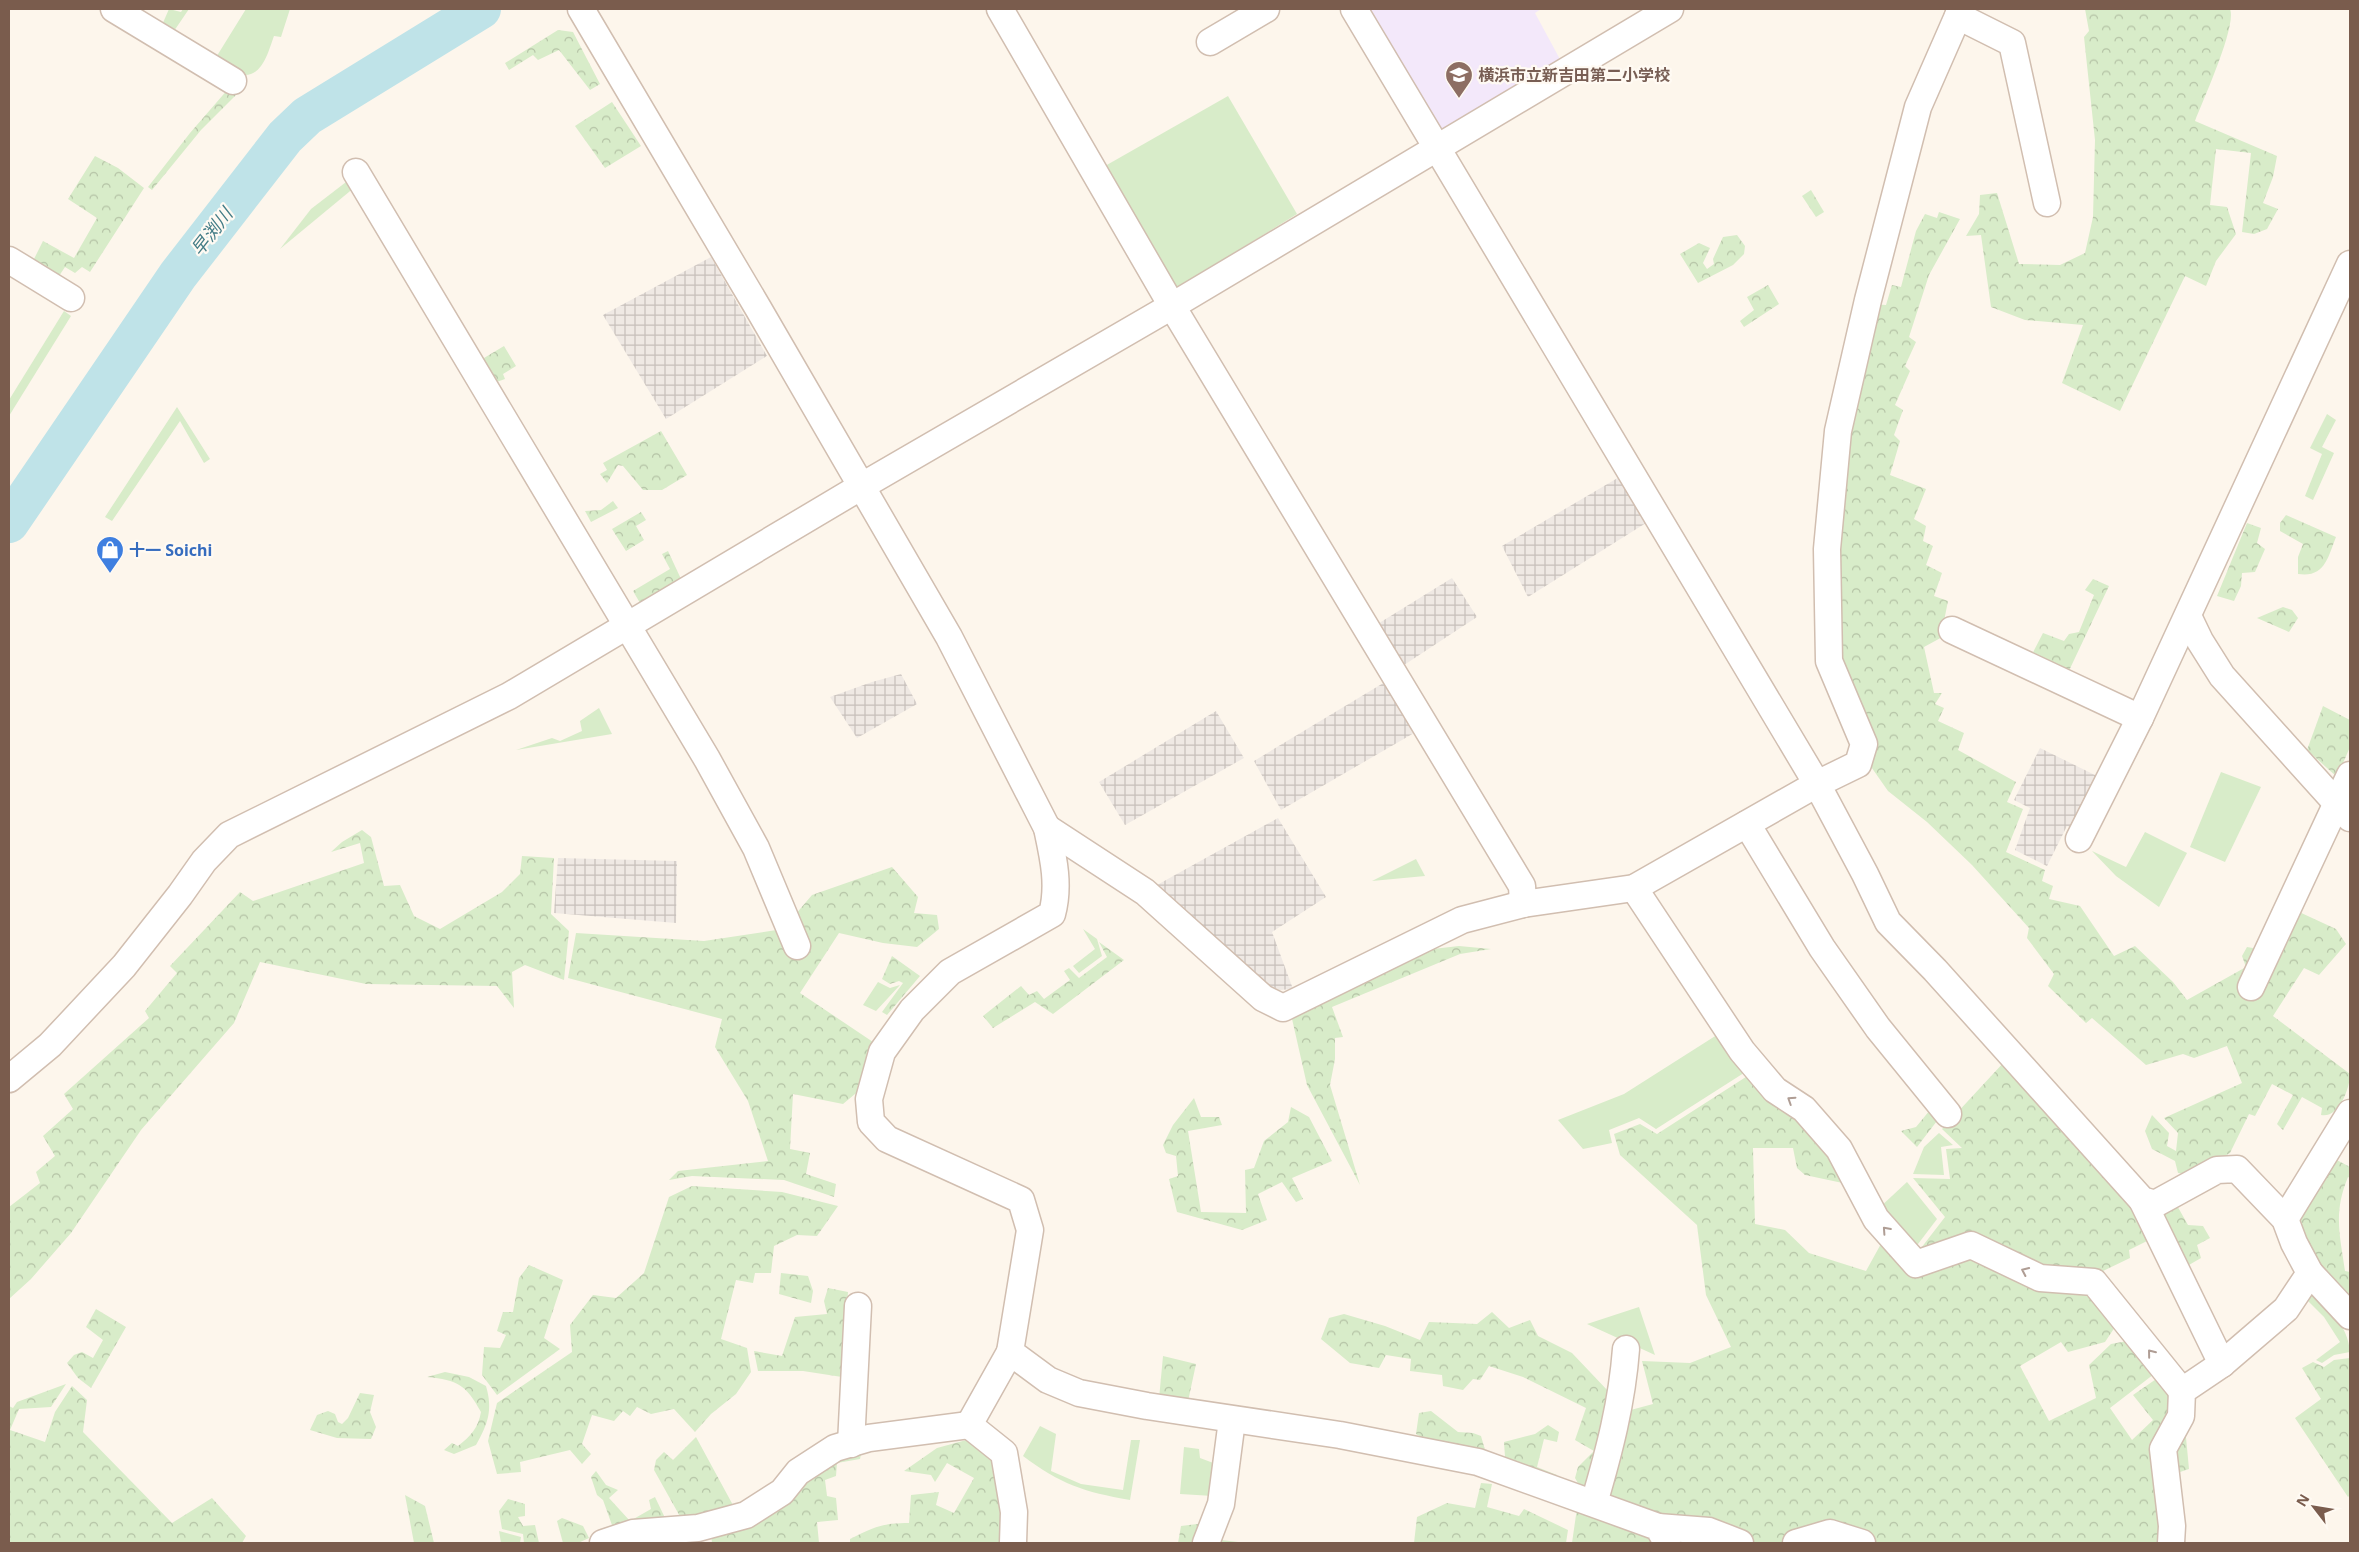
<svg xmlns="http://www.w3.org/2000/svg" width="2359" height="1552" font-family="'Noto Sans','Noto Sans JP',sans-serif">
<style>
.industrial{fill:url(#industrial-grid)}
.education{fill:#f3e8fa}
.green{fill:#d8ecc9}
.forest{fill:url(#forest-crowns)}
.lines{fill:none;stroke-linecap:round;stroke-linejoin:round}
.river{stroke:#bfe3e8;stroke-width:40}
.street-casing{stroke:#d1beb0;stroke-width:29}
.street{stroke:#fff;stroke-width:26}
.oneway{stroke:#af9d94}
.labels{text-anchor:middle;stroke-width:4.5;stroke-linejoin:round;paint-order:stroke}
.education-label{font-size:16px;font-weight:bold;fill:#785e54;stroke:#fffaf3;text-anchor:start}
.shop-label{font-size:16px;font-weight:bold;fill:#366cbe;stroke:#fffaf3;text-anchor:start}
.water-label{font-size:18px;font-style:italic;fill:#437c86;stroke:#fffaf3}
</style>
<defs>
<pattern id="industrial-grid" width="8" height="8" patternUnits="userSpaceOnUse" patternTransform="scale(1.25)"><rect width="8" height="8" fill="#efe9e4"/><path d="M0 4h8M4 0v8" fill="none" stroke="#c7c0bb"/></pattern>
<pattern id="forest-crowns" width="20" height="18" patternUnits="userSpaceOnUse" patternTransform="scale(1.25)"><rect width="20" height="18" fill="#d8ecc9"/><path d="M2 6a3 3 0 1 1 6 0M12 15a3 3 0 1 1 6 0" fill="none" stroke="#b4c2a5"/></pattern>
</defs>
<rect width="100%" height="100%" fill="#fdf6ec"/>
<!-- industrial -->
<g class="industrial">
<polygon points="711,257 767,356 666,419 603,315"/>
<polygon points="1621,476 1646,523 1528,597 1502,546"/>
<polygon points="1452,578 1477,617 1401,667 1376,625"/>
<polygon points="901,674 917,704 857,738 830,697 872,682"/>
<polygon points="1390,679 1421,729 1281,810 1254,761"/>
<polygon points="1216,711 1244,758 1125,825 1099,782"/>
<polygon points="2040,748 2099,777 2073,829 2067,826 2047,866 2015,850 2030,808 2014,800"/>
<polygon points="1278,818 1326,897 1272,932 1293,989 1279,990 1263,982 1157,885"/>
<polygon points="558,858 677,861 676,923 554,913"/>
</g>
<!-- education -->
<polygon class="education" points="1364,9 1541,9 1535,13 1562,63 1439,135"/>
<!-- green -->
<g class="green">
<polygon points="169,9 181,12 183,9 189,9 174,31 162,25"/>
<path d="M246,9h44l-9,28 -7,-1c-6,16 -12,45 -36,38 -8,-3 -16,-11 -23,-15z"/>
<polygon points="1228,96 1297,214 1177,288 1105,166"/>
<polygon points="350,179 355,187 280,249 311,209"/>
<polygon points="64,311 71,316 9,416 9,400"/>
<polygon points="177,407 210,459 204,463 180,421 112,521 105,517"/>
<polygon points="2327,414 2336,420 2322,447 2334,453 2313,500 2305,496 2322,454 2310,448"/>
<polygon points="599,708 612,734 516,750 552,738 560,741 582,731 580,721"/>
<polygon points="2221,772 2261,787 2225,862 2190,847"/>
<polygon points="2145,832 2187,853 2159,907 2116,876 2092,851 2126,867"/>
<polygon points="1416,859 1425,876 1372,881"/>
<polygon points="1083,929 1097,939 1102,956 1079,973 1073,966 1095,949"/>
<polygon points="878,982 890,988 900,985 876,1011 863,1005"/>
<polygon points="1720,1033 1747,1071 1656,1129 1639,1118 1609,1130 1612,1143 1583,1149 1558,1120 1624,1094"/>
<polygon points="1939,1133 1953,1145 1941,1147 1944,1175 1913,1174 1924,1147"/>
<polygon points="1907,1182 1937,1219 1915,1248 1878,1209"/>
<path d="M2312,1291c17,19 36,34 38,61l-16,3 -12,8 -6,-3 24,-18 -16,-25 -17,-17z"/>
<polygon points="1639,1307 1655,1355 1587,1324"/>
<path d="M1040,1426l16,8 -5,37 30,13 42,6 8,-50h9l-10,60c-46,-8 -70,-16 -107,-44z"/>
<polygon points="1184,1447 1199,1449 1200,1458 1216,1464 1213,1496 1180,1494"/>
<polygon points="499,1531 521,1537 520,1543 501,1543"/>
</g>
<!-- forest -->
<g class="forest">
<path d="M2085,9h145c7,17 -27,91 -35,112l82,35 -4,21 -10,26 15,6 -11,20 -13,5 -12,-2 9,-79 -35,-4 -6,56 17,2 9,27 -20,27 -10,25 -21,-10 -65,135 -58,-28 21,-58 -58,-5 -34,-13 -10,-72 -15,1 13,-22 1,-19 17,-2 22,71 41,1 25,-12 8,-36 2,-77 -11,-103 5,-6z"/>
<polygon points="558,30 573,32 600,84 590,90 559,50 538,60 533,55 509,70 505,63"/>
<polygon points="229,88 237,94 201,130 152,190 148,187 190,133"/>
<polygon points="612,102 641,146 605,168 575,126"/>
<polygon points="95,156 118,168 144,188 90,272 82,267 75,273 65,267 57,279 32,263 43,241 74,258 97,218 68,199"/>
<polygon points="1811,190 1824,212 1816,217 1802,196"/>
<path d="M1939,212l21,7 -31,56 -20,62 7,5 -11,24 5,5 -15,34 8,5 -9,25 6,6 -10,34 36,14 -12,30 12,7 -3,15 10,5 -7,19 16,8 -8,23 14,5 -4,20 2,14 -22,12 10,46h8l-7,11 9,4 -6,13 26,12 -6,17 58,32 -9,20 16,7 -17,43 39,18 -3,11 11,5 -4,13 31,7 34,50 21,-10 38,36 14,18 59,-33 -4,-11 5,-9 29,5 21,-41 39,18 10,15 -27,31 -15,-7 -31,48 77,58c0,15 -12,45 -29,41l1,-7 -20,-11 -19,33 -6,-6 16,-29 -21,-11 -17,32 -6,-2 -19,39 -39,21 -13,-1 -3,-12 -23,-12 -7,-18 7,-16 17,18 -2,13 9,5 2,-18 -14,-15 78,-35 -15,-37 -33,12 -11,-4 -37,11 -54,-47 -6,5 -38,-37 6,-12 -27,-36 2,-10 -57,-63 -45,-43 -39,-31 -21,-30 -32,-101 10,-237 27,-119 14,1 6,-20 9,2 15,-56 9,-17 12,4z"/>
<polygon points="1737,235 1745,246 1744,254 1733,265 1698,283 1680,254 1699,243 1710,248 1703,263 1707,269 1714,264 1713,259 1723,237"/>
<polygon points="1768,285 1779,304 1744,327 1740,321 1754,310 1747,297"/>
<polygon points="504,346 516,366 503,374 505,379 491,384 479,361"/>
<polygon points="661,431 687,475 662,490 643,490 623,466 618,465 607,483 600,474 607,470 603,463"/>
<polygon points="613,501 618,508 591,522 585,511 601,510"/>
<polygon points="641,512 646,520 636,526 644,540 626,551 612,529"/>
<path d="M2286,515l50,22c-8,20 -11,41 -38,37v-17l5,-13 -23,-13v-8z"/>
<polygon points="2247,523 2261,528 2257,543 2265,549 2255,572 2242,573 2241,586 2234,601 2217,596"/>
<polygon points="668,551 681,579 640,603 633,591 670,569 662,554"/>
<polygon points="2093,579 2109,586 2066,677 2030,658 2043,633 2064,641 2069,634 2079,632 2094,595 2085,590"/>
<polygon points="2283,607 2292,610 2298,618 2289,632 2257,618"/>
<polygon points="2323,706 2350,720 2350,747 2337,777 2307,750"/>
<polygon points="362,830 371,837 384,886 400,885 414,916 440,929 502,892 520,874 522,856 554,858 551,914 569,931 564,980 525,965 512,972 514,1008 497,986 366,984 260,962 234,1023 141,1130 71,1233 31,1279 9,1299 9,1207 40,1183 36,1172 55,1156 43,1136 73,1109 64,1094 149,1018 145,1011 177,973 170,966 240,892 253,901 364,863 360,843 331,852 342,842"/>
<polygon points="892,867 918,897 914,913 937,915 939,929 917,947 883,943 839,933 800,993 873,1042 861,1089 843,1104 793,1094 790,1149 810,1153 806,1174 836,1184 834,1197 784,1180 692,1176 669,1180 678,1171 768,1161 748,1101 715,1047 722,1019 568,978 576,933 704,941 783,929 812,895"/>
<polygon points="1099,942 1124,960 1053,1014 1035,1002 993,1028 983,1016 1021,986 1029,995 1037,991 1044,999 1070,980 1064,971 1069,968 1079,978 1107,957"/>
<polygon points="1459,946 1491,949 1460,954 1332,1007 1343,1037 1335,1038 1335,1059 1330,1085 1360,1185 1307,1085 1290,1010 1415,951"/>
<polygon points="892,956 920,976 887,1015 882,1012 903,983 899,981 890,984 882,979"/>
<polygon points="2005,1061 2138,1211 2175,1202 2188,1225 2203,1226 2210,1238 2197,1245 2201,1258 2182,1269 2163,1233 2129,1250 2130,1258 2103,1271 2089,1293 2119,1321 2105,1342 2068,1352 2061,1342 2020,1366 2049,1421 2096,1398 2089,1365 2111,1344 2133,1340 2158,1371 2110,1408 2132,1440 2153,1420 2133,1395 2162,1375 2175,1394 2164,1543 1668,1543 1583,1492 1575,1478 1578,1467 1594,1451 1575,1440 1586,1408 1523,1377 1489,1366 1480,1380 1473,1379 1463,1390 1443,1386 1442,1375 1410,1371 1411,1359 1386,1355 1379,1368 1350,1363 1321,1339 1329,1318 1344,1314 1385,1326 1420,1340 1429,1322 1477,1324 1492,1312 1509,1328 1530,1320 1538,1336 1572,1353 1627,1411 1653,1404 1642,1361 1690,1363 1731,1347 1706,1295 1697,1225 1620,1155 1614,1134 1640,1124 1657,1134 1749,1075 1810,1126 1852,1185 1805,1175 1797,1168 1793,1148 1753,1148 1755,1224 1785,1230 1809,1253 1866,1271 1882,1242 1918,1252 1945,1217 1913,1178 1950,1179 1946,1149 1962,1148 1942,1129"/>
<polygon points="1194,1098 1201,1117 1219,1117 1222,1125 1188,1131 1201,1212 1246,1213 1245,1170 1254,1168 1264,1141 1288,1122 1291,1107 1309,1117 1332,1161 1292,1178 1303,1199 1296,1202 1282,1182 1258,1194 1267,1220 1242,1230 1177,1212 1169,1179 1178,1176 1176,1156 1166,1153 1163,1145 1173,1125"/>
<polygon points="1930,1110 1940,1117 1917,1147 1901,1131 1916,1127"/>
<path d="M2333,1158l17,9v11l-2,-1c-15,36 -8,58 -3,94l5,1v37l-36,-38 -22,-48z"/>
<polygon points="692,1186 782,1192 838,1206 817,1236 797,1235 774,1246 771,1273 755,1273 753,1283 736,1280 721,1339 747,1348 751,1372 736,1394 711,1414 695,1432 674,1409 651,1414 637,1407 630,1416 623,1411 614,1421 592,1415 582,1444 591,1454 582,1464 570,1450 520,1462 521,1472 497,1474 488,1441 497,1403 572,1352 570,1325 593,1295 616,1298 644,1273 669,1197"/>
<polygon points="529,1265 563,1280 544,1338 560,1349 497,1395 482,1375 484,1347 500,1348 506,1335 497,1331 503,1312 513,1312 519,1278"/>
<polygon points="781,1273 808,1276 813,1291 811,1303 779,1294"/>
<polygon points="828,1288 848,1292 842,1377 803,1371 758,1371 754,1351 782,1356 795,1317 827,1314 824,1301"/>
<polygon points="96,1309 126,1327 91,1388 78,1378 67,1363 74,1355 82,1352 93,1358 103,1340 86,1327"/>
<polygon points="1163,1356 1196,1364 1187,1406 1159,1399"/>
<polygon points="2350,1358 2350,1495 2348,1497 2295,1418 2321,1399 2302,1368 2313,1362 2324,1367 2334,1360"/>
<path d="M445,1372l24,5 17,9c7,24 2,38 -10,59l-22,9 -10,-4 8,-7 6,3c13,-10 20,-18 23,-34 -15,-27 -23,-32 -54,-35z"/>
<polygon points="66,1384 51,1407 19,1409 10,1430 45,1442 55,1412 72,1386 87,1400 83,1432 172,1523 212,1498 246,1536 242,1543 9,1543 9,1406 13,1408 17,1402"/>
<polygon points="360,1393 374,1395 370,1412 376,1427 371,1439 337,1438 310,1430 317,1415 328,1411 335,1414 338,1422 342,1424 348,1418"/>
<polygon points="1431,1411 1458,1432 1473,1433 1481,1436 1485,1450 1437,1446 1416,1434 1419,1413"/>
<polygon points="1548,1425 1559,1432 1557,1442 1544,1439 1537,1467 1557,1475 1553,1480 1505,1457 1504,1442 1535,1434"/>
<polygon points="2185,1427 2189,1469 2174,1474 2175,1441"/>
<polygon points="696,1437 734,1507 682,1520 654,1470 656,1460 664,1452 673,1460"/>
<path d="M970,1439l22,20 11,36 1,48h-154v-4c24,-12 32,-16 59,-16l2,-28 28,-3 -3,13 18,8 20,-35 -27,-15 -12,19 -4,-7 -27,-4 33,-23z"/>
<polygon points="863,1445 860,1459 837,1463 836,1476 825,1480 827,1496 836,1498 838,1520 817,1522 819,1543 712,1543 711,1533 803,1475"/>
<polygon points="596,1471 606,1485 618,1490 609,1498 630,1521 651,1509 649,1500 655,1497 666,1520 613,1528 603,1500 597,1495 591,1477"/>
<polygon points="1481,1483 1492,1484 1487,1507 1519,1516 1524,1509 1568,1530 1566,1543 1414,1543 1417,1517 1447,1503 1475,1508"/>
<polygon points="405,1495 425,1506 434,1543 414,1543"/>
<polygon points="508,1499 525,1504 525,1516 518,1517 523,1526 535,1525 539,1543 524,1543 523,1534 502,1529 499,1511"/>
<polygon points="1577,1508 1653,1531 1659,1543 1572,1543"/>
<polygon points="562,1518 583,1526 589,1538 578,1543 563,1543 557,1521"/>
<polygon points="1222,1521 1221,1540 1247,1543 1178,1543 1181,1526"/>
</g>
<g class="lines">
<!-- river -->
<polyline class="river" points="9,523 178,275 285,137 307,116 481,9"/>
<defs>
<g id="street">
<polyline points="114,9 233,81"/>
<path d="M581,9l177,299 191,329 98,191c6,28 13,57 5,86l-102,58 -38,38 -30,42 -13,47 2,23 16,17 134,61 9,30 -20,122 38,28 31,13 68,13 193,29 138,27 180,65 9,16"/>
<polyline points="1000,9 1172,306 1522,886 1523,904"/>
<polyline points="1961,9 1918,107 1868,300 1838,431 1827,549 1829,661 1864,744 1858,764 1817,784 1865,874 1888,922 1935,970 2142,1200 2155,1204 2217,1170 2237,1169 2285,1219 2294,1243 2310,1273 2350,1316"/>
<polyline points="1958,16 2012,43 2047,203"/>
<polyline points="1210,42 1266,9"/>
<polyline points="356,172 707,759 756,848 797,946"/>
<polyline points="9,260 71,298"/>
<polyline points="2188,616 2200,641 2222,676 2350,818"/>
<polyline points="1952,630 2140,718 2350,264"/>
<polyline points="1747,824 1822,948 1878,1028 1948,1114"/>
<polyline points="1047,828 1145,892 1263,998 1283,1008 1462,920 1523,904 1634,888 1817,784 1354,9"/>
<polyline points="2079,839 2140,718"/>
<polyline points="1634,888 1742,1051 1775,1090 1804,1109 1839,1149 1876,1219 1916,1264 1971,1245 2040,1278 2094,1282 2182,1391"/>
<polyline points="2251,987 2350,775"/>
<polyline points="9,1079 50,1045 124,966 180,895 204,861 229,835 509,696 862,486 1172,306 1670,9"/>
<polyline points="2142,1200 2222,1364"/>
<polyline points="2285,1219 2350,1113"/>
<polyline points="1010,1352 969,1425 1004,1453 1014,1512 1013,1543"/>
<polyline points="851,1444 858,1306"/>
<path d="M1594,1503c15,-51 28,-100 32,-154"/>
<polyline points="1658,1527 1709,1531 1740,1543"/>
<polyline points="603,1543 633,1533 698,1528 746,1515 782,1492 798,1472 835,1448 869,1438 969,1425"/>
<polyline points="1206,1543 1221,1504 1232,1420"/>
<polyline points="1796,1543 1830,1533 1862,1543"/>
<polyline points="2171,1543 2172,1526 2163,1449 2181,1416 2182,1391 2222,1364 2286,1309 2310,1273"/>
</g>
</defs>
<!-- street casing -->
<use href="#street" class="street-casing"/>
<!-- street -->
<use href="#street" class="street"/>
</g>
<!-- one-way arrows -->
<defs><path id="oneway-chevron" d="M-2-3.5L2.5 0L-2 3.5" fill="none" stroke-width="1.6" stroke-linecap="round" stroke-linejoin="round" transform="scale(1.25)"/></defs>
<g class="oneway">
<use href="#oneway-chevron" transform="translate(1791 1100) rotate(-147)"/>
<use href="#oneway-chevron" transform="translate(1886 1230) rotate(-132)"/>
<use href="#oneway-chevron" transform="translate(2025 1271) rotate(-155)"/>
<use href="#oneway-chevron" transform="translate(2151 1353) rotate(-129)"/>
</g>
<!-- icons -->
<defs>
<symbol id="school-pin" viewBox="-11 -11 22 30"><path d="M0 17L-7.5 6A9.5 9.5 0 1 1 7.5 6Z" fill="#8d6e63" stroke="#fffaf3"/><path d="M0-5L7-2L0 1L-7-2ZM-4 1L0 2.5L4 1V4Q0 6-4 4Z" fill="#fff"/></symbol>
<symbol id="shop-pin" viewBox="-11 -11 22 30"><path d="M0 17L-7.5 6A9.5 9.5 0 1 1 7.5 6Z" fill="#3f7fe0" stroke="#fffaf3"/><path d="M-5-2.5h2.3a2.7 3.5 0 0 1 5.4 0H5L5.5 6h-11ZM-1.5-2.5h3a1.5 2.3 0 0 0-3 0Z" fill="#fff"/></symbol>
</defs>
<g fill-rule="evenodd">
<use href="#school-pin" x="1443" y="59" width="32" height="43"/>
<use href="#shop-pin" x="94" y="534" width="32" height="43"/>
</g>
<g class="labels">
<!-- education labels -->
<g class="education-label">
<text x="1478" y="81">横浜市立新吉田第二小学校</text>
</g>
<!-- shop labels -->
<g class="shop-label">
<text x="129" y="556">十一 Soichi</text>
</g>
<!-- water labels -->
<g class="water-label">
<text transform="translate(212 232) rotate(-52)" y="6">早渕川</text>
</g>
</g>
<!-- border -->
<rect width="2359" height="1552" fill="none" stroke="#7a5c4d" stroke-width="20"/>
<!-- north arrow -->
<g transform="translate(2314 1507) rotate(301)" stroke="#fffaf3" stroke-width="4" paint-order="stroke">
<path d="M0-4L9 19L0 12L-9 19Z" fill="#7a5c4d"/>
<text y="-8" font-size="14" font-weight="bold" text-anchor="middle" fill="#7a5c4d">N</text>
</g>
</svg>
